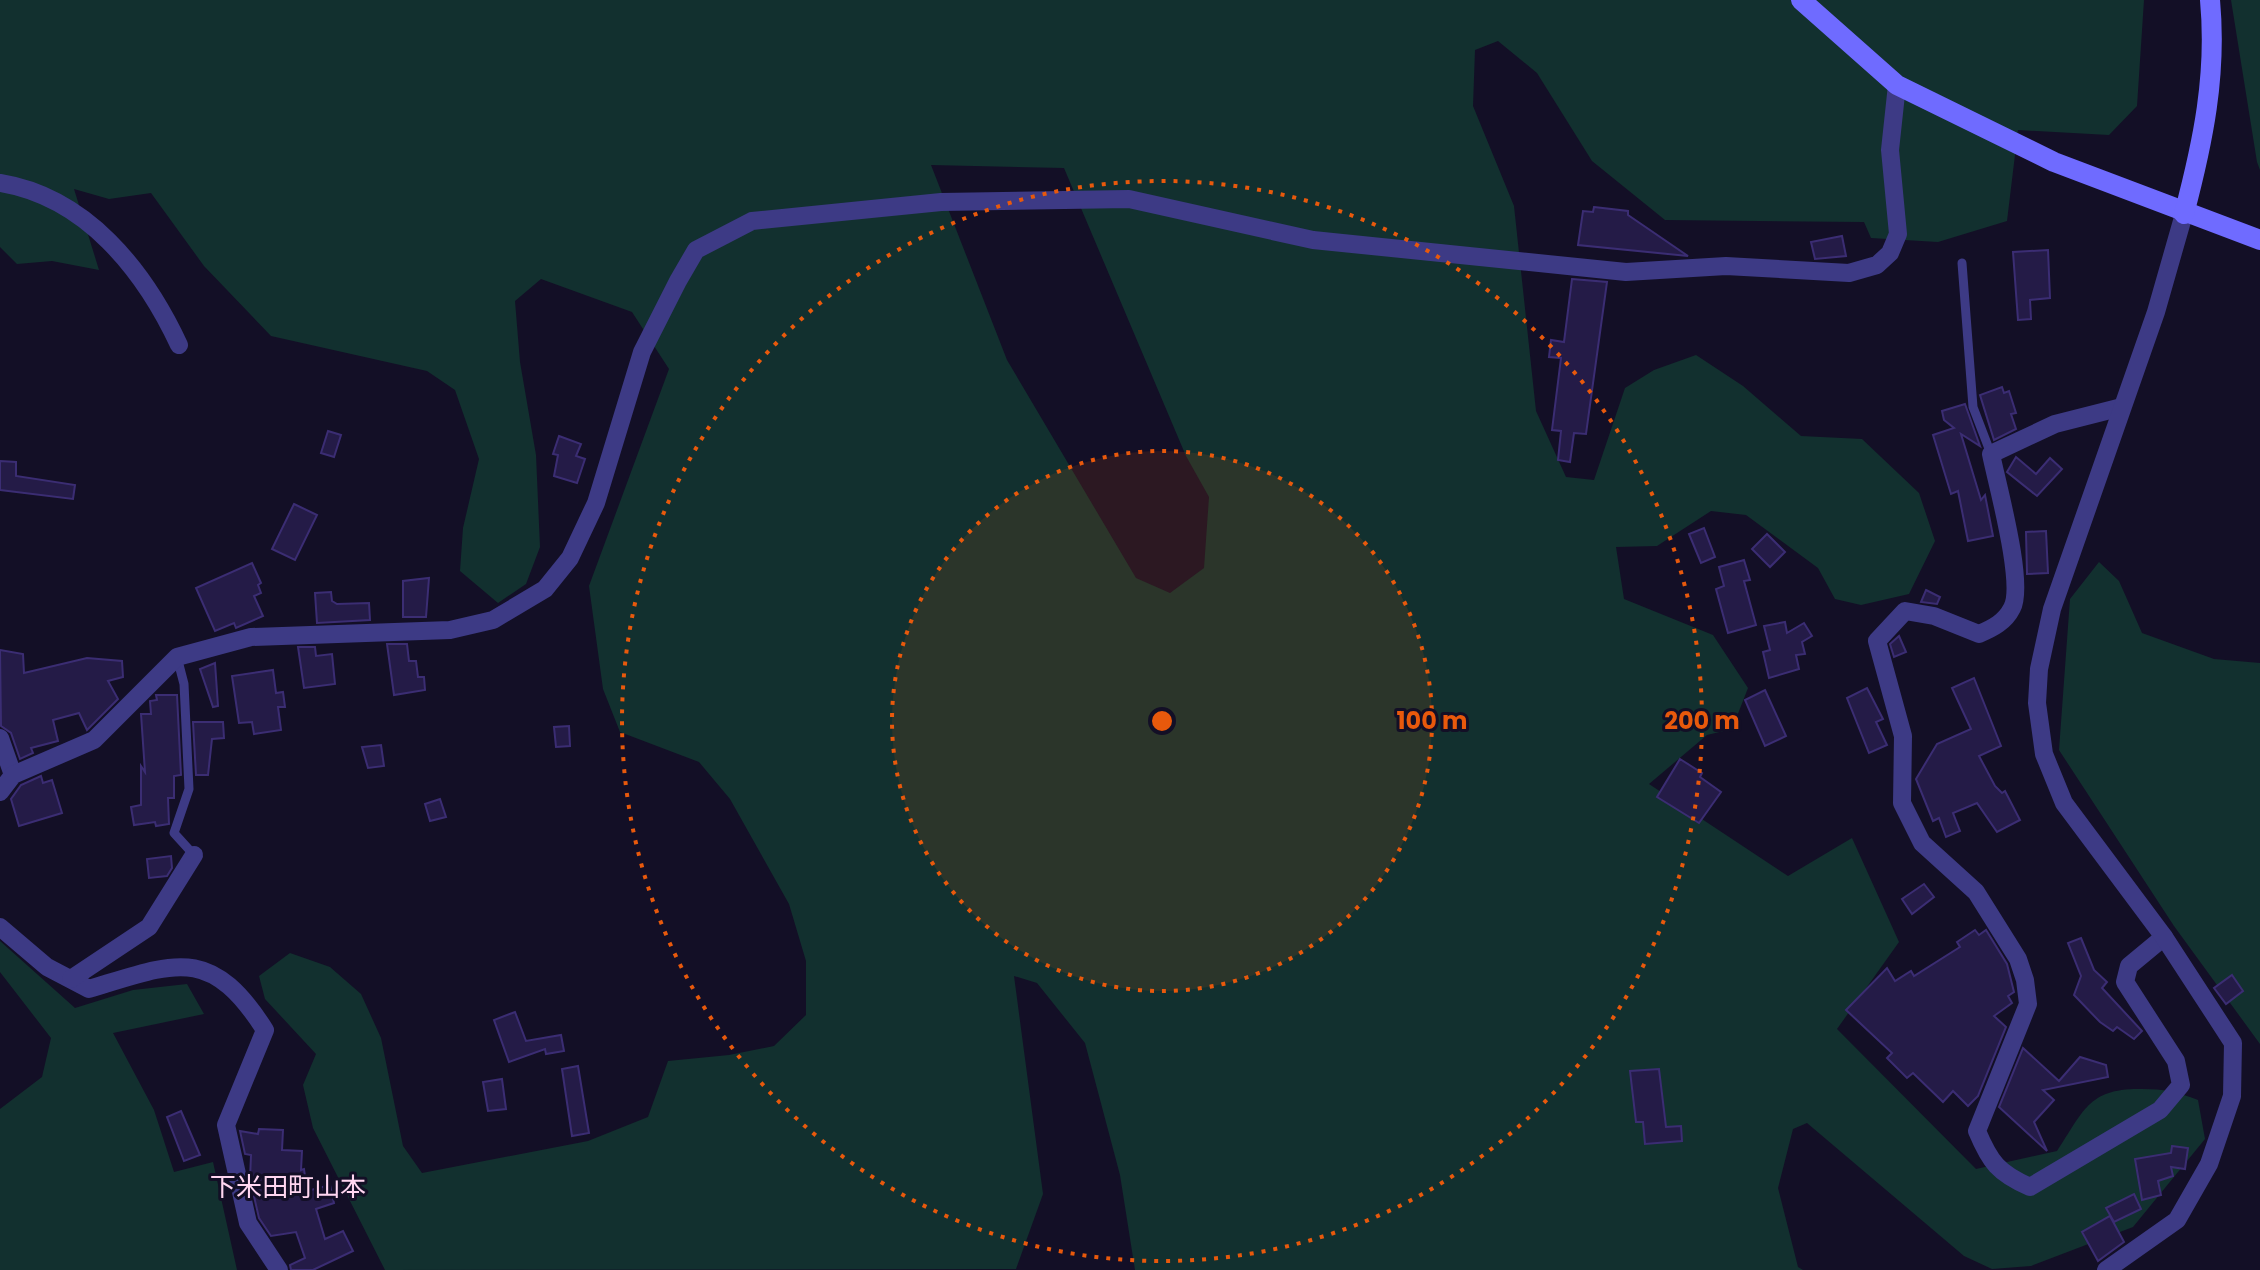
<svg xmlns="http://www.w3.org/2000/svg" width="2260" height="1270" font-family="Poppins,'Noto Sans JP',sans-serif">
<style>
.green{fill:#12302f;fill-rule:evenodd}
.building{fill:#241b47;stroke:#3b2d73;stroke-width:2}
.lines{fill:none;stroke-linecap:round;stroke-linejoin:round}
.lane{stroke:#3d3a85;stroke-width:9}
.street{stroke:#3d3a85;stroke-width:18}
.secondary{stroke:#6f6bff;stroke-width:20}
.ring{fill:none;stroke:#e8590c;stroke-width:4;stroke-dasharray:4 8}
.labels{text-anchor:middle;stroke-width:6;stroke-linejoin:round;paint-order:stroke}
.quarter-label{font-size:26px;fill:#ffd6f0;stroke:#130f26}
.centre{fill:#e8590c;stroke:#130f26;stroke-width:4}
.ring-label{font-size:24px;text-anchor:middle;font-weight:bold;fill:#e8590c;stroke:#130f26;stroke-width:6;stroke-linejoin:round;paint-order:stroke}
</style>
<rect width="100%" height="100%" fill="#130f26"/>
<!-- green -->
<g class="green">
<path d="M0,0h2144l-7,106 -28,29 -91,-5 -11,91 -69,21 -67,-4 -7,-16 -199,-2 -73,-59 -55,-88 -39,-32 -23,9 -2,56 41,100 22,205 30,66 28,3 31,-92 29,-18 42,-15 47,31 58,50 61,3 57,54 16,48 -26,53 -48,11 -26,-6 -17,-31 -72,-53 -35,-4 -54,35 -41,1 8,52 89,36 35,53 -16,41 -25,6 -58,49 139,92 64,-38 47,104 -62,87 139,140 81,-18c27,-40 31,-63 85,-62 21,0 36,3 56,11l7,39 -72,88 -102,39 -39,3 -28,-13 -157,-133 -14,6 -15,59 20,79 5,3h-668l-15,-95 -35,-132 -48,-60 -23,-7 29,218 -27,75 -631,1 -72,-142 -10,-43 13,-31 -51,-55 -6,-23 31,-23 40,14 31,27 20,44 22,108 19,27 166,-32 60,-24 20,-56 61,-6 45,-9 32,-31v-54l-17,-57 -59,-105 -31,-37 -79,-30 -17,-43 -14,-103 80,-217 -37,-57 -91,-33 -26,22 5,61 16,93 4,92 -14,37 -28,19 -38,-32 3,-43 16,-69 -24,-69 -28,-19 -156,-35 -67,-70 -53,-73 -42,6 -35,-10 25,81 -47,-9 -35,3 -17,-17zM931,165l133,3 122,288 23,41 -5,71 -34,25 -34,-15 -129,-218z"/>
<polygon points="2231,0 2260,0 2260,170 2257,162"/>
<polygon points="2099,562 2119,581 2142,633 2214,659 2260,663 2260,1044 2174,926 2059,750 2070,599"/>
<polygon points="0,941 75,1008 133,990 187,984 204,1014 113,1033 154,1110 174,1172 213,1162 237,1270 0,1270 0,1109 42,1077 51,1038 0,972"/>
</g>
<!-- building -->
<g class="building">
<polygon points="1594,207 1628,211 1628,215 1688,256 1578,245 1583,211 1593,212"/>
<polygon points="1842,236 1846,256 1815,259 1811,242"/>
<polygon points="2048,250 2050,298 2030,300 2031,319 2018,320 2013,252"/>
<polygon points="1572,279 1607,282 1586,434 1574,433 1570,462 1558,460 1561,431 1552,430 1561,358 1549,357 1551,340 1564,342"/>
<polygon points="2002,387 2004,393 2009,391 2016,413 2011,414 2016,429 1994,440 1980,395"/>
<polygon points="1965,404 1980,446 1961,434 1981,500 1985,495 1993,536 1968,541 1958,491 1951,494 1933,435 1954,428 1944,420 1942,411"/>
<polygon points="328,431 341,435 334,457 321,453"/>
<polygon points="559,436 581,444 576,456 585,459 577,483 554,476 558,455 553,454"/>
<polygon points="2016,457 2036,474 2050,458 2062,469 2037,496 2007,472"/>
<polygon points="0,461 16,462 16,476 75,485 73,499 0,490"/>
<polygon points="294,504 317,515 295,560 272,549"/>
<polygon points="1704,528 1715,557 1701,563 1689,534"/>
<polygon points="2046,531 2048,573 2027,574 2026,532"/>
<polygon points="1767,534 1785,552 1770,567 1752,549"/>
<polygon points="1744,560 1750,580 1744,581 1756,625 1728,633 1716,589 1724,586 1719,567"/>
<polygon points="252,563 261,583 258,585 261,593 254,596 263,616 236,628 234,623 215,631 196,588"/>
<polygon points="429,578 426,617 403,617 403,581"/>
<polygon points="1926,590 1940,597 1937,604 1921,602"/>
<polygon points="331,592 332,601 337,604 369,603 370,620 317,623 315,593"/>
<polygon points="1785,622 1787,633 1804,623 1812,636 1802,642 1805,654 1796,655 1799,669 1769,678 1763,652 1770,650 1764,626"/>
<polygon points="1899,636 1906,652 1894,657 1890,644"/>
<polygon points="387,644 407,644 409,661 416,661 418,677 424,677 425,690 394,695"/>
<polygon points="298,647 315,647 316,656 332,654 335,684 304,688"/>
<polygon points="0,650 23,654 24,673 87,658 122,661 123,677 108,681 118,699 87,730 79,713 53,720 58,741 31,748 33,753 20,759 11,733 1,726"/>
<polygon points="215,663 218,706 213,707 200,669"/>
<polygon points="273,670 276,693 283,692 285,707 278,707 281,730 254,734 252,722 239,723 232,676"/>
<polygon points="1974,678 2001,746 1979,756 1995,786 2002,793 2005,791 2020,820 1997,832 1977,803 1953,813 1960,831 1946,837 1939,818 1933,821 1916,779 1937,744 1971,729 1952,688"/>
<polygon points="1867,688 1883,719 1876,722 1887,745 1869,753 1847,698"/>
<polygon points="1765,690 1786,736 1765,746 1745,700"/>
<polygon points="156,695 177,695 181,775 174,776 174,798 168,798 169,824 156,826 155,822 134,825 131,807 141,805 141,766 145,772 141,714 151,714 150,701 157,700"/>
<polygon points="193,722 223,722 224,738 212,739 208,775 196,775"/>
<polygon points="569,726 570,746 556,747 554,727"/>
<polygon points="381,745 384,766 368,768 362,747"/>
<polygon points="1680,759 1702,773 1700,777 1721,792 1699,823 1657,797"/>
<polygon points="41,776 43,783 52,780 62,813 19,826 11,799 21,785"/>
<polygon points="440,799 446,817 430,821 425,804"/>
<polygon points="171,856 172,868 167,876 149,878 147,859"/>
<polygon points="1924,884 1934,897 1912,914 1902,899"/>
<polygon points="1975,930 1979,935 1986,930 2007,964 2014,992 2008,996 2012,1003 1994,1016 2006,1027 1978,1096 1968,1106 1953,1091 1943,1102 1913,1073 1907,1078 1887,1058 1892,1053 1846,1010 1887,968 1895,981 1911,971 1914,976 1960,947 1957,942"/>
<polygon points="2081,938 2094,970 2107,982 2102,988 2142,1031 2134,1039 2117,1027 2113,1031 2100,1022 2074,995 2081,976 2068,943"/>
<polygon points="2232,975 2243,991 2226,1004 2214,988"/>
<polygon points="515,1012 526,1041 561,1035 564,1051 546,1054 545,1049 509,1062 494,1020"/>
<polygon points="2023,1048 2059,1081 2080,1057 2106,1065 2108,1077 2043,1090 2054,1100 2034,1122 2047,1151 1999,1107"/>
<polygon points="578,1066 589,1133 572,1136 562,1069"/>
<polygon points="1659,1069 1666,1127 1681,1126 1682,1141 1645,1144 1643,1122 1636,1122 1630,1071"/>
<polygon points="502,1079 506,1109 488,1111 483,1082"/>
<polygon points="181,1111 200,1155 184,1161 167,1117"/>
<polygon points="259,1129 283,1130 282,1150 302,1151 301,1170 304,1169 307,1191 330,1185 334,1203 316,1209 325,1239 343,1231 353,1251 313,1270 291,1270 290,1265 305,1258 296,1232 271,1236 259,1218 250,1179 251,1155 245,1154 240,1131 258,1134"/>
<polygon points="2172,1146 2188,1148 2185,1169 2171,1167 2173,1176 2158,1181 2161,1195 2142,1200 2135,1159 2171,1153"/>
<polygon points="2134,1194 2141,1209 2114,1222 2106,1208"/>
<polygon points="2110,1216 2124,1242 2098,1261 2082,1232"/>
</g>
<g class="lines">
<!-- lane -->
<g class="lane">
<polyline points="1962,263 1973,407 1991,454"/>
<polyline points="177,657 184,684 189,789 174,833 194,855"/>
</g>
<!-- street -->
<g class="street">
<path d="M0,183c86,14 144,87 179,162"/>
<path d="M2122,407l-67,17 -64,30c6,30 34,130 21,154 -7,14 -19,20 -33,26l-45,-18 -29,-5 -28,30 26,95 -1,67 20,40 54,49 42,67 7,21 3,24 -51,127c13,31 21,42 53,56l130,-77 21,-25 -5,-24 -51,-79 4,-16 35,-29"/>
<polyline points="0,738 13,775"/>
<polyline points="0,792 13,775 94,740 177,657 251,637 450,630 493,620 545,589 570,558 596,503 642,352 678,281 696,250 752,221 941,202 1129,199 1313,240 1626,272 1726,266 1849,273 1877,265 1890,253 1898,234 1890,150 1897,85"/>
<path d="M0,927l47,40 42,22c86,-26 121,-45 176,41l-39,95 22,98 31,47"/>
<polyline points="71,979 149,927 194,855"/>
<polyline points="2106,1270 2177,1220 2209,1164 2232,1096 2233,1043 2164,937 2064,803 2044,754 2037,703 2039,669 2052,609 2156,312 2184,214"/>
</g>
<!-- secondary -->
<g class="secondary">
<polyline points="1801,0 1897,85 2054,162 2260,240"/>
<path d="M2184,214c19,-72 33,-139 26,-214"/>
</g>
</g>
<!-- distance rings -->
<circle cx="1162" cy="721" r="270" fill="#e8590c" fill-opacity=".12"/>
<g class="ring">
<circle cx="1162" cy="721" r="270"/>
<circle cx="1162" cy="721" r="540"/>
</g>
<g class="labels">
<!-- quarter labels -->
<g class="quarter-label">
<text x="288" y="1196">下米田町山本</text>
</g>
</g>
<circle cx="1162" cy="721" r="12" class="centre"/>
<g class="ring-label">
<text x="1432" y="729">100 m</text>
<text x="1702" y="729">200 m</text>
</g>
</svg>
